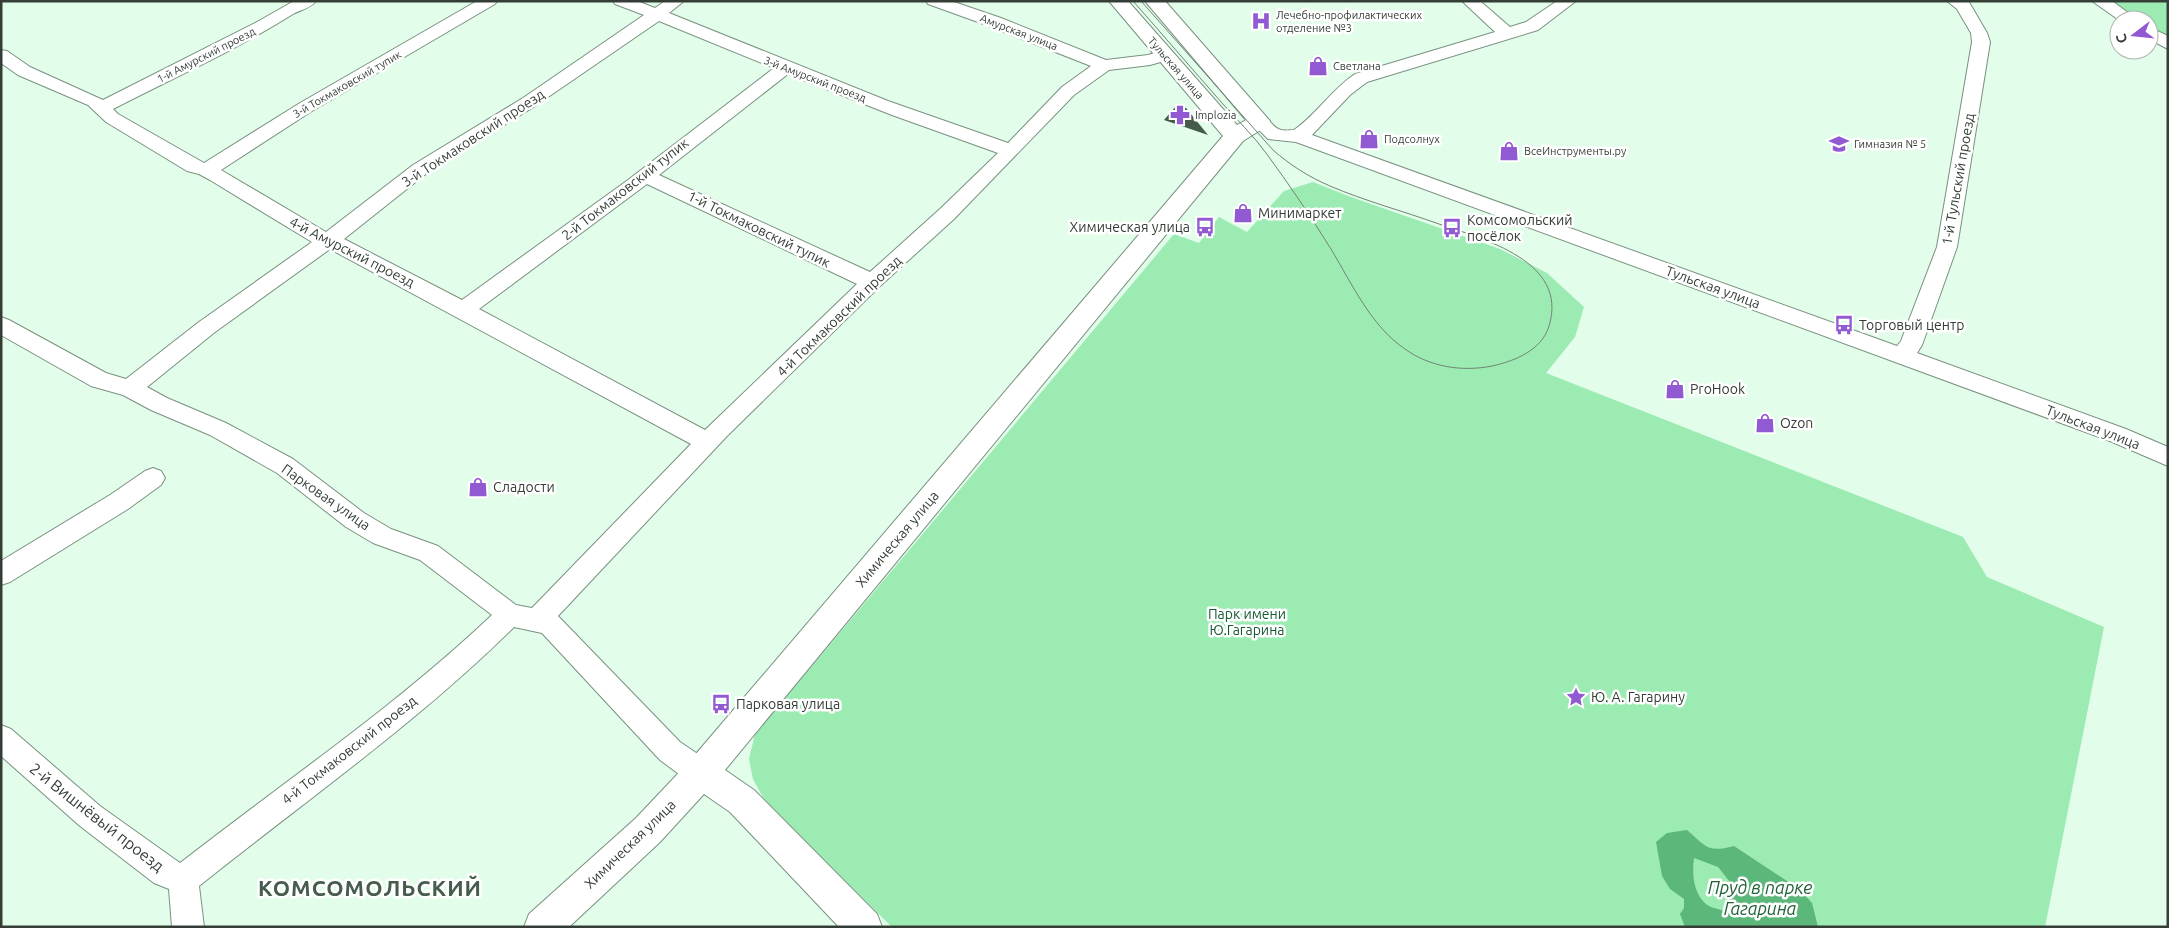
<svg xmlns="http://www.w3.org/2000/svg" width="2169" height="928" font-family="Ubuntu,sans-serif">
<style>
.green{fill:#9bebb2}
.water{fill:#5cb77a;fill-rule:evenodd}
.building{fill:#455b4a}
.lines{fill:none;stroke-linecap:round;stroke-linejoin:round}
.street-casing{stroke:#799180;stroke-width:2}
.secondary-casing{stroke:#799180;stroke-width:2}
.street{fill:#fff;fill-rule:evenodd}
.secondary{fill:#fff;fill-rule:evenodd}
.tram{stroke:#738377;stroke-width:1}
.labels{text-anchor:middle;stroke-width:5;stroke-linejoin:round;paint-order:stroke}
.far-poi-label{font-size:11px;fill:#343e36;stroke:#fff;text-anchor:start}
.far-street-label{font-size:11px;fill:#343e36;stroke:#fff}
.street-label{font-size:14px;fill:#343e36;stroke:#fff}
.poi-label{font-size:14px;fill:#343e36;stroke:#fff;text-anchor:start}
.park-label{font-size:14px;fill:#185a33;stroke:#fff}
.near-street-label{font-size:16px;fill:#343e36;stroke:#fff}
.near-water-label{font-size:18px;font-style:italic;fill:#21623a;stroke:#fff}
.near-district-label{font-size:22px;font-weight:bold;letter-spacing:1px;fill:#465c4c;stroke:#fff}
</style>
<rect width="100%" height="100%" fill="#e2fde9"/>
<!-- green -->
<g class="green">
<polygon points="2105,1 2168,1 2168,35 2149,27 2149,20 2137,20"/>
<polygon points="1313,182 1351,197 1500,249 1547,273 1584,307 1575,337 1546,373 1963,537 1987,577 2104,627 2045,927 892,927 765,801 753,779 749,759 755,734 1174,234 1199,243 1219,217 1247,232 1284,191"/>
</g>
<!-- water -->
<path class="water" d="M1687,830c20,17 20,23 47,16l65,43 13,14 6,24h-133l-5,-13 4,-6v-9l-14,-10 -8,-13 -6,-34 11,-9zM1694,858l24,9 16,20 -9,24c-5,-2 -15,-3 -19,-7 -13,-11 -14,-31 -12,-46z"/>
<!-- building -->
<polygon class="building" points="1177,105 1186,108 1208,135 1164,120"/>
<g class="lines">
<defs>
<g id="street">
<path d="M294,1h22c-5,7 -16,9 -23,13 -57,36 -120,64 -180,95l5,5 86,49 96,-60 177,-102h20l-2,3 -183,107 -91,59 105,62 87,-67 110,-67 121,-83 -29,-11 -2,-3h24l18,7 10,-7h19l-15,12 219,88 120,42 54,-56 29,-21 -102,-40 -61,-22 -2,-3h25l50,17 105,42 42,-5 17,-5 6,1 3,4 -3,4 -21,6 -41,5 -35,25 -120,124 -75,68 -152,149 -169,180 122,126 31,21 4,10 -4,10 -10,4 -10,-4 -31,-23 -118,-127 -28,-6c-97,96 -209,174 -315,259l5,41h-32l-3,-38 -15,-6 -74,-57 -79,-70v-31l10,4 89,77 80,57c105,-82 215,-156 312,-248l-72,-55 -47,-17 -27,-16 -69,-54 -67,-38 -59,-25 -28,-15 -32,-9 -90,-51v-18l8,3 97,53 20,6 73,-57 113,-80 -102,-62 -11,-6 -12,-3 -81,-49 -18,-17 -70,-30 -17,-12v-13l6,1 23,16 73,33 154,-78zM659,21l115,47 -146,112 -166,120 -118,-61 83,-66 108,-67zM788,74l104,41 106,38 -58,56 -70,63 -211,-97zM647,184l210,100 -152,146 -226,-121zM330,249l361,195 -159,164 -16,-3 -78,-59 -47,-17 -27,-16 -71,-54 -67,-36 -59,-25 -20,-11 68,-55z"/>
<path d="M1462,1h18l30,26 16,-5 31,-21h19l-38,29 -171,52 -17,13 -38,40 585,211 4,-5 36,-94 35,-205 -1,-9 -14,-24 -10,-8 22,1 18,31 3,9 -33,205 -35,98 -5,8 209,76 42,18v19l-58,-25 -814,-299 -28,-3 -18,-18 3,-4c17,-4 16,9 28,13 4,1 9,0 13,0 23,-16 37,-40 61,-56l140,-42z"/>
<polygon points="2092,1 2112,1 2138,20 2119,20"/>
<polygon points="2149,27 2168,36 2168,49 2149,39"/>
<polygon points="153,468 161,471 165,478 161,485 128,509 10,582 1,585 1,561 110,495 145,471"/>
</g>
<polygon id="secondary" points="1109,1 1128,1 1237,125 1246,120 1145,1 1165,1 1270,121 1267,126 1243,141 725,770 754,790 877,914 882,927 839,927 730,812 704,794 660,842 569,927 524,927 529,914 636,818 689,762 1223,136"/>
</defs>
<!-- street casing -->
<use href="#street" class="street-casing"/>
<!-- secondary casing -->
<use href="#secondary" class="secondary-casing"/>
<!-- street -->
<use href="#street" class="street"/>
<!-- secondary -->
<use href="#secondary" class="secondary"/>
<!-- tram -->
<path class="tram" d="M1133,1c30,34 59,68 89,102 15,17 31,32 44,50 23,31 45,64 65,96 21,35 40,77 74,100 25,18 57,23 87,17 23,-5 50,-16 57,-40 20,-65 -66,-87 -110,-102 -36,-13 -74,-23 -109,-38 -21,-9 -40,-21 -57,-36l-132,-149"/>
</g>
<!-- icons -->
<defs>
<symbol id="hospital-bare" viewBox="-9 -9 18 18"><path d="M-5-5h3v3.5h4V-5h3V5h-3V1.5h-4V5h-3Z" fill="#925ad2" stroke="#fff" stroke-width="2.5" paint-order="stroke"/></symbol>
<symbol id="shop-bare" viewBox="-9 -9 18 18"><path d="M-5-2.5h2.3a2.7 3.5 0 0 1 5.4 0H5L5.5 6h-11ZM-1.5-2.5h3a1.5 2.3 0 0 0-3 0Z" fill="#925ad2" stroke="#fff" stroke-width="2.5" paint-order="stroke"/></symbol>
<symbol id="pharmacy-bare" viewBox="-9 -9 18 18"><path d="M-2-6h4v4h4v4h-4v4h-4v-4h-4v-4h4Z" fill="#925ad2" stroke="#fff" stroke-width="2.5" paint-order="stroke"/></symbol>
<symbol id="school-bare" viewBox="-9 -9 18 18"><path d="M0-5L7-2L0 1L-7-2ZM-4 1L0 2.5L4 1V4Q0 6-4 4Z" fill="#925ad2" stroke="#fff" stroke-width="2.5" paint-order="stroke"/></symbol>
<symbol id="bus-bare" viewBox="-9 -9 18 18"><path d="M-5-6H5V4H4V6H2V4H-2V6H-4V4H-5ZM-3.5-4V0h7V-4ZM-3.5 1.2v1.5H-2V1.2ZM2 1.2v1.5H3.5V1.2Z" fill="#925ad2" stroke="#fff" stroke-width="2.5" paint-order="stroke"/></symbol>
<symbol id="sight-bare" viewBox="-9 -9 18 18"><path d="M0-6L1.8-2.2L6-1.7L2.9 1.2L3.7 5.4L0 3.3L-3.7 5.4L-2.9 1.2L-6-1.7L-1.8-2.2Z" fill="#925ad2" stroke="#fff" stroke-width="2.5" paint-order="stroke"/></symbol>
</defs>
<g fill-rule="evenodd">
<use href="#hospital-bare" x="1247" y="7" width="28" height="28"/>
<use href="#shop-bare" x="1304" y="52" width="28" height="28"/>
<use href="#pharmacy-bare" x="1166" y="101" width="28" height="28"/>
<use href="#shop-bare" x="1355" y="125" width="28" height="28"/>
<use href="#school-bare" x="1825" y="130" width="28" height="28"/>
<use href="#shop-bare" x="1495" y="137" width="28" height="28"/>
<use href="#shop-bare" x="1229" y="199" width="28" height="28"/>
<use href="#bus-bare" x="1191" y="213" width="28" height="28"/>
<use href="#bus-bare" x="1438" y="214" width="28" height="28"/>
<use href="#bus-bare" x="1830" y="311" width="28" height="28"/>
<use href="#shop-bare" x="1661" y="375" width="28" height="28"/>
<use href="#shop-bare" x="1751" y="409" width="28" height="28"/>
<use href="#shop-bare" x="464" y="473" width="28" height="28"/>
<use href="#sight-bare" x="1562" y="683" width="28" height="28"/>
<use href="#bus-bare" x="707" y="690" width="28" height="28"/>
</g>
<g class="labels">
<!-- far-poi labels -->
<g class="far-poi-label">
<text x="1276" y="19">Лечебно-профилактических<tspan x="1276" dy="13">отделение №3</tspan></text>
<text x="1333" y="70">Светлана</text>
<text x="1195" y="119">Implozia</text>
<text x="1384" y="143">Подсолнух</text>
<text x="1854" y="148">Гимназия № 5</text>
<text x="1524" y="155">ВсеИнструменты.ру</text>
</g>
<!-- far-street labels -->
<g class="far-street-label">
<text transform="translate(1019 32) rotate(21)" y="4">Амурская улица</text>
<text transform="translate(206 55) rotate(-27)" y="4">1-й Амурский проезд</text>
<text transform="translate(1176 68) rotate(49)" y="4">Тульская улица</text>
<text transform="translate(815 79) rotate(21)" y="4">3-й Амурский проезд</text>
<text transform="translate(347 84) rotate(-30)" y="4">3-й Токмаковский тупик</text>
</g>
<!-- street labels -->
<g class="street-label">
<text transform="translate(473 138) rotate(-33)" y="5">3-й Токмаковский проезд</text>
<text transform="translate(1958 179) rotate(-80)" y="5">1-й Тульский проезд</text>
<text transform="translate(625 189) rotate(-38)" y="5">2-й Токмаковский тупик</text>
<text transform="translate(759 229) rotate(26)" y="5">1-й Токмаковский тупик</text>
<text transform="translate(352 252) rotate(27)" y="5">4-й Амурский проезд</text>
<text transform="translate(1713 287) rotate(20)" y="5">Тульская улица</text>
<text transform="translate(839 316) rotate(-44)" y="5">4-й Токмаковский проезд</text>
<text transform="translate(2093 427) rotate(21)" y="5">Тульская улица</text>
<text transform="translate(326 497) rotate(35)" y="5">Парковая улица</text>
<text transform="translate(897 539) rotate(-50)" y="5">Химическая улица</text>
<text transform="translate(349 750) rotate(-38)" y="5">4-й Токмаковский проезд</text>
<text transform="translate(630 844) rotate(-44)" y="5">Химическая улица</text>
</g>
<!-- poi labels -->
<g class="poi-label">
<text x="1258" y="218">Минимаркет</text>
<text x="1467" y="225">Комсомольский<tspan x="1467" dy="16">посёлок</tspan></text>
<text x="1190" y="232" text-anchor="end">Химическая улица</text>
<text x="1859" y="330">Торговый центр</text>
<text x="1690" y="394">ProHook</text>
<text x="1780" y="428">Ozon</text>
<text x="493" y="492">Сладости</text>
<text x="1591" y="702">Ю. А. Гагарину</text>
<text x="736" y="709">Парковая улица</text>
</g>
<!-- park labels -->
<g class="park-label">
<text x="1247" y="619">Парк имени<tspan x="1247" dy="16">Ю.Гагарина</tspan></text>
</g>
<!-- near-street labels -->
<g class="near-street-label">
<text transform="translate(97 817) rotate(38)" y="6">2-й Вишнёвый проезд</text>
</g>
<!-- near-water labels -->
<g class="near-water-label">
<text x="1760" y="894">Пруд в парке<tspan x="1760" dy="21">Гагарина</tspan></text>
</g>
<!-- near-district labels -->
<g class="near-district-label">
<text x="370" y="896">КОМСОМОЛЬСКИЙ</text>
</g>
</g>
<!-- border -->
<rect width="2169" height="928" fill="none" stroke="#343e36" stroke-width="5"/>
<!-- north arrow -->
<g transform="translate(2134 35) rotate(254)"><circle r="24" fill="#ffffff" stroke="#aeb2af"/>
<path d="M0-4L9 19L0 12L-9 19Z" fill="#925ad2"/>
<text y="-8" font-size="14" font-weight="bold" text-anchor="middle" fill="#343e36">С</text>
</g>
</svg>
